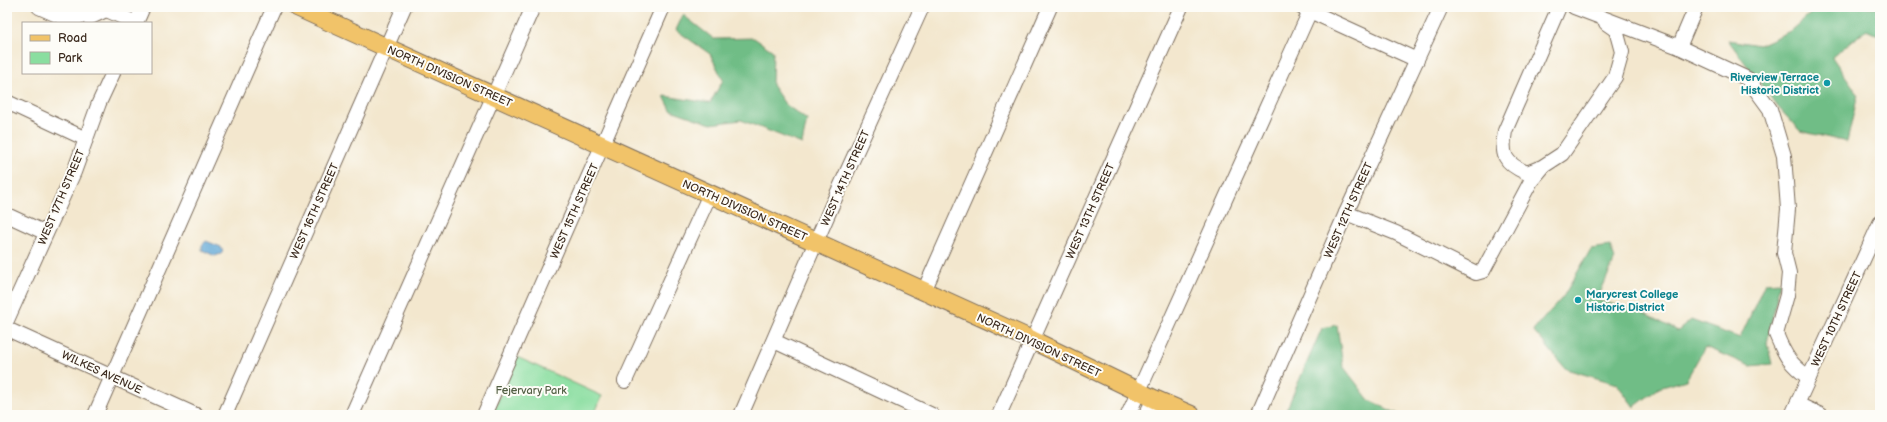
<svg xmlns="http://www.w3.org/2000/svg" width="1887" height="422" font-family="'Balsamiq Sans',sans-serif">
<style>
.green{fill:#8adea0;stroke:#62845f}
.forest{fill:#6fbd86;stroke:#557452}
.water{fill:#5da6d5;stroke:#4c687a}
.lines{fill:none;stroke-linecap:round;stroke-linejoin:round}
.minor-casing{stroke:#7b6c5c;stroke-width:16}
.major-casing{stroke:#7b6c5c;stroke-width:20}
.minor{stroke:#fff;stroke-width:14}
.major{stroke:#f1c369;stroke-width:18}
.culture-dot{fill:#0f9aa8;stroke:#fdfcf7;stroke-width:1.5}
.labels{text-anchor:middle;stroke-width:4;stroke-linejoin:round;paint-order:stroke}
.street-label{font-size:11px;fill:#3b2a1e;stroke:#fdfcf7}
.culture-label{font-size:11px;font-weight:bold;fill:#0d838f;stroke:#fdfcf7;text-anchor:end}
.park-label{font-size:11px;fill:#536045;stroke:#fdfcf7}
</style>
<rect width="100%" height="100%" fill="#fdfcf7"/>
<filter id="ink" filterUnits="userSpaceOnUse"><feTurbulence type="fractalNoise" baseFrequency=".025" numOctaves="2"/><feDisplacementMap in="SourceGraphic" scale="8" xChannelSelector="R" yChannelSelector="G"/><feConvolveMatrix kernelMatrix="1 2 1 2 8 2 1 2 1" color-interpolation-filters="sRGB"/></filter>
<filter id="wash" filterUnits="userSpaceOnUse"><feTurbulence type="fractalNoise" baseFrequency=".012" numOctaves="4" result="noise"/><feDisplacementMap in="SourceGraphic" scale="16" xChannelSelector="R" yChannelSelector="G"/><feGaussianBlur stdDeviation="0.9" result="paint"/><feColorMatrix in="noise" values="0 0 0 0 0 0 0 0 0 0 0 0 0 0 0 0 0 1.4 0 .05"/><feComposite in="paint" operator="in"/></filter>
<g filter="url(#wash)">
<rect width="100%" height="100%" fill="#f3e7ce"/>
<!-- green -->
<polygon class="green" points="517,357 602,396 594,415 492,415"/>
<!-- forest -->
<g class="forest">
<polygon points="1818,7 1880,7 1880,36 1866,30 1832,57 1858,94 1847,142 1800,131 1777,106 1728,40 1759,45 1790,31"/>
<polygon points="683,15 714,39 754,38 773,51 772,85 785,104 807,120 802,144 741,120 711,124 671,110 664,96 710,103 723,80 710,54 676,30"/>
<polygon points="1610,246 1615,259 1597,300 1641,312 1678,331 1691,320 1740,338 1765,283 1780,282 1767,343 1772,364 1750,366 1705,347 1686,380 1659,388 1634,407 1617,384 1566,369 1533,330 1563,297 1591,249"/>
<polygon points="1337,325 1343,366 1369,400 1400,415 1284,415 1322,328"/>
</g>
<!-- water -->
<polygon class="water" points="206,241 221,247 223,252 221,254 215,256 202,250 202,245"/>
</g>
<g filter="url(#ink)">
<g class="lines">
<defs>
<g id="minor">
<polyline points="39,7 75,23"/>
<polyline points="63,7 89,18 106,10"/>
<polyline points="100,7 136,23"/>
<polyline points="1301,7 1417,60"/>
<path d="M1559,7l-54,124c-4,24 -1,32 22,42l15,-6 20,-13 53,-77 7,-25 -6,-22 -10,-7"/>
<path d="M1574,7l105,40 69,32 22,30 14,47 4,53 -4,44 5,20 -2,22 -11,39c9,22 14,30 33,44"/>
<polyline points="136,23 143,7"/>
<polyline points="1679,47 1696,7"/>
<polyline points="7,102 86,139"/>
<polyline points="1346,213 1396,233 1476,273 1483,271 1531,181 1542,168"/>
<polyline points="7,215 46,233"/>
<polyline points="924,291 1050,7"/>
<polyline points="7,320 74,172 99,103 113,73"/>
<polyline points="7,329 196,415"/>
<polyline points="774,341 932,415"/>
<polyline points="625,381 710,194"/>
<polyline points="1797,404 1821,415"/>
<polyline points="95,415 274,7"/>
<polyline points="225,415 404,7"/>
<polyline points="352,415 533,7"/>
<polyline points="484,415 663,7"/>
<polyline points="741,415 832,205 922,7"/>
<polyline points="999,415 1181,7"/>
<polyline points="1128,415 1310,11"/>
<polyline points="1146,415 1154,399"/>
<polyline points="1258,415 1346,213 1441,7"/>
<polyline points="1792,415 1880,223"/>
</g>
<polyline id="major" points="297,7 1032,340 1154,399 1191,415"/>
</defs>
<!-- minor casing -->
<use href="#minor" class="minor-casing"/>
<!-- major casing -->
<use href="#major" class="major-casing"/>
<!-- minor -->
<use href="#minor" class="minor"/>
<!-- major -->
<use href="#major" class="major"/>
</g>
</g>
<!-- markers -->
<g class="culture-dot">
<circle cx="1827" cy="83" r="4"/>
<circle cx="1578" cy="300" r="4"/>
</g>
<g class="labels">
<!-- street labels -->
<g class="street-label">
<text transform="translate(450 76) rotate(24)" y="4">NORTH DIVISION STREET</text>
<text transform="translate(845 178) rotate(-66)" y="4">WEST 14TH STREET</text>
<text transform="translate(61 197) rotate(-67)" y="4">WEST 17TH STREET</text>
<text transform="translate(745 210) rotate(24)" y="4">NORTH DIVISION STREET</text>
<text transform="translate(1348 210) rotate(-66)" y="4">WEST 12TH STREET</text>
<text transform="translate(314 211) rotate(-66)" y="4">WEST 16TH STREET</text>
<text transform="translate(574 211) rotate(-66)" y="4">WEST 15TH STREET</text>
<text transform="translate(1090 211) rotate(-66)" y="4">WEST 13TH STREET</text>
<text transform="translate(1836 319) rotate(-65)" y="4">WEST 10TH STREET</text>
<text transform="translate(1039 345) rotate(25)" y="4">NORTH DIVISION STREET</text>
<text transform="translate(102 372) rotate(25)" y="4">WILKES AVENUE</text>
</g>
<!-- culture labels -->
<g class="culture-label">
<text x="1819" y="81">Riverview Terrace<tspan x="1819" dy="13">Historic District</tspan></text>
<text x="1586" y="298" text-anchor="start">Marycrest College<tspan x="1586" dy="13">Historic District</tspan></text>
</g>
<!-- park labels -->
<g class="park-label">
<text x="531" y="394">Fejervary Park</text>
</g>
</g>
<!-- margin -->
<rect width="1887" height="422" fill="none" stroke="#fdfcf7" stroke-width="24"/>
<!-- legend -->
<rect x="22" y="22" width="130" height="52" fill="#fdfcf7" stroke="#afa8a0"/>
<rect x="30" y="35" width="20" height="6" fill="#f1c369" stroke="#afa8a0"/>
<text x="58" y="42" font-size="12" fill="#3b2a1e">Road</text>
<rect x="30" y="52" width="20" height="12" fill="#8adea0" stroke="#afa8a0"/>
<text x="58" y="62" font-size="12" fill="#3b2a1e">Park</text>
</svg>
